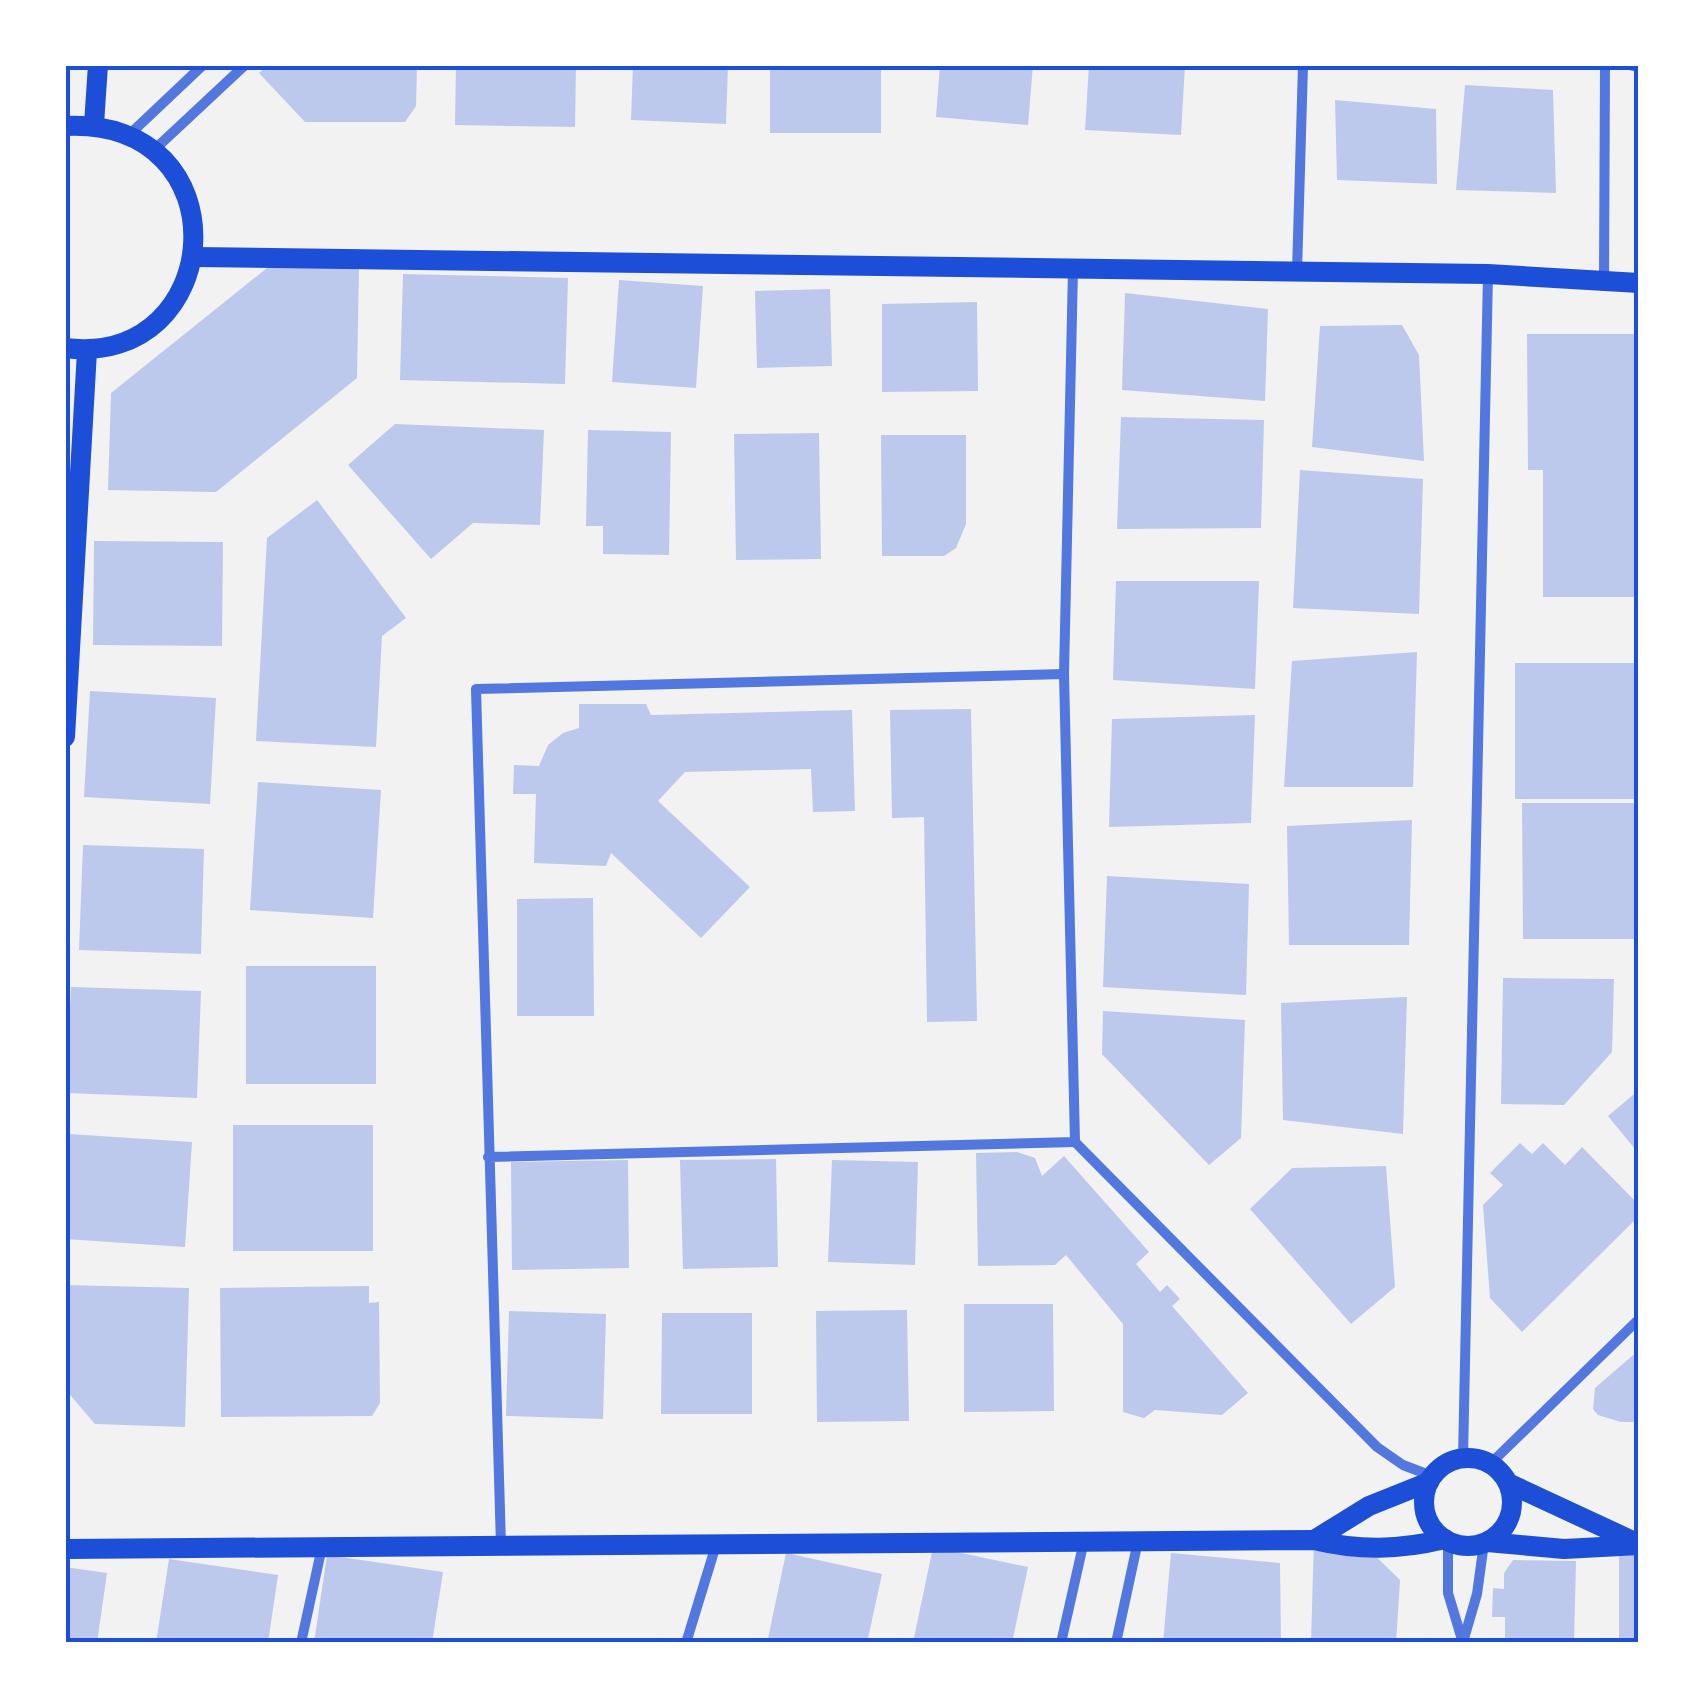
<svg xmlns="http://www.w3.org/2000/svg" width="1704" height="1708" font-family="Signika,sans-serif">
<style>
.building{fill:#bdc9ec}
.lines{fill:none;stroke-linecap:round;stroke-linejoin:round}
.minor{stroke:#5277de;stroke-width:10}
.secondary{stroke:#1d4ed8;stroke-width:20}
.neatline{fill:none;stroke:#1d4ed8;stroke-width:4}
</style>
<rect width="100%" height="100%" fill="#f2f2f2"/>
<!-- building -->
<g class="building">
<polygon points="268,65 417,65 416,106 405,122 305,122 259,73"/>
<polygon points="456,65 576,65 575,127 455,125"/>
<polygon points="633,65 728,65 726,124 631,120"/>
<rect x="770" y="65" width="111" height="68"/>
<polygon points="940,65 1033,65 1028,125 936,117"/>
<polygon points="1089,65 1185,65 1181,135 1085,130"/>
<polygon points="1465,85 1553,90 1556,193 1456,190"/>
<polygon points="1335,100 1436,109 1437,184 1337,180"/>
<polygon points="272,264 359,266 357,378 216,492 108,490 111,393"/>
<polygon points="403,274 568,278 565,384 400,380"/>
<polygon points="619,280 703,286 696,388 612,382"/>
<polygon points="830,289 832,366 757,368 755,291"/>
<polygon points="1125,293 1268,309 1265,401 1122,390"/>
<polygon points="977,302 978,391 882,392 882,304"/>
<polygon points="1402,325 1419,355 1424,461 1312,447 1320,326"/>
<polygon points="1527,334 1639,334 1639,597 1543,597 1543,470 1528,470"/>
<polygon points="1121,417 1264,420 1261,528 1117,529"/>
<polygon points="395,424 544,430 540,525 473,523 431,559 348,465"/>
<polygon points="588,430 671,432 669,555 603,554 603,526 586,526"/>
<polygon points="819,433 821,559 736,560 734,434"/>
<polygon points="881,435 966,435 966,524 956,548 944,556 882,556"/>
<polygon points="1300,470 1423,479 1419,614 1293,608"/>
<polygon points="317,500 406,618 382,636 376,747 256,741 267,538"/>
<polygon points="94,541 223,542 222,646 93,645"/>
<polygon points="1116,581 1259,581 1255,689 1113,680"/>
<polygon points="1417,652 1413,787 1284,787 1292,661"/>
<polygon points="1515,663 1634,663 1635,799 1515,799"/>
<polygon points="90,691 216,698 210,804 84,797"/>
<polygon points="579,704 646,704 651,715 852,710 855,811 813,812 811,769 685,772 658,801 750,887 701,938 611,853 606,866 534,863 536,794 513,794 514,765 539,766 548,745 563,733 579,728"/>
<polygon points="971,709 977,1021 927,1022 924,817 892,818 890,710"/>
<polygon points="1255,715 1251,823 1109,827 1112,719"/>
<polygon points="258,782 381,790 373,918 250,910"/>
<polygon points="1522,803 1639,803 1639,939 1523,939"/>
<polygon points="1412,820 1409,945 1289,945 1287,826"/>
<polygon points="83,845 204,849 201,954 79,950"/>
<polygon points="1107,876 1249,884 1246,995 1103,987"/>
<polygon points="593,898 594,1016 517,1016 517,899"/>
<rect x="246" y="966" width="130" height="118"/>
<polygon points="1503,978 1614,979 1612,1052 1564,1105 1501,1104"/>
<polygon points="71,987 201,991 197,1098 66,1093"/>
<polygon points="1407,997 1403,1134 1283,1120 1281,1003"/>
<polygon points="1103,1011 1245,1020 1241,1138 1209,1165 1102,1054"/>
<polygon points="1639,1090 1639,1154 1608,1116"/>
<rect x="233" y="1125" width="140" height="126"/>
<polygon points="69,1134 192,1142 185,1247 65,1239"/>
<polygon points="1520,1143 1532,1154 1543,1143 1565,1165 1582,1147 1639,1205 1639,1216 1522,1332 1490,1298 1483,1205 1503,1185 1490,1173"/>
<polygon points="1017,1152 1035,1158 1042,1176 1064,1156 1149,1252 1136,1264 1160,1292 1167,1285 1180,1299 1172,1306 1248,1393 1222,1415 1155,1410 1144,1418 1123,1412 1123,1324 1066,1255 1055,1265 978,1266 976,1153"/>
<polygon points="776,1159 778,1267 683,1269 680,1160"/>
<polygon points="628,1160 629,1268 512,1270 511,1162"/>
<polygon points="832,1160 918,1162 915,1265 828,1262"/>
<polygon points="1386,1166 1395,1287 1351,1324 1250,1209 1292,1168"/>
<polygon points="65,1285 189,1288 185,1427 95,1424 65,1389"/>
<polygon points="369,1286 369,1303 379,1302 380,1403 372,1416 221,1417 220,1288"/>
<polygon points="964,1304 1053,1304 1054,1411 964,1412"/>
<polygon points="907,1310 909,1421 817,1422 816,1311"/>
<polygon points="509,1311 606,1314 603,1419 506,1416"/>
<polygon points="662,1313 752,1313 752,1414 661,1414"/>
<polygon points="1639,1350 1639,1422 1621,1422 1598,1415 1593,1409 1595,1388"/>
<polygon points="1314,1537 1358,1539 1400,1580 1396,1643 1311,1643"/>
<polygon points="933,1547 1028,1567 1012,1643 913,1643"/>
<polygon points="786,1553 882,1574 867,1643 767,1643"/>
<polygon points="1171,1553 1280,1563 1281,1643 1163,1643"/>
<polygon points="327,1555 443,1572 432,1643 314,1643"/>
<rect x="1619" y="1555" width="20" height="88"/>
<polygon points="169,1559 278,1575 268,1643 156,1643"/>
<polygon points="1513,1560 1576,1561 1574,1643 1505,1643 1505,1617 1492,1617 1493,1588 1504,1589 1504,1573"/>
<polygon points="65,1567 107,1573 97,1643 65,1643"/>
</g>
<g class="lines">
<!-- minor -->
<g class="minor">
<polyline points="1630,65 1639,67"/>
<polyline points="130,134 203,65"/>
<polyline points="154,150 245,65"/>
<polyline points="1297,272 1303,65"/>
<polyline points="1604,280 1605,65"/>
<polyline points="1064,674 1073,269"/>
<polyline points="1075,1142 1377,1447 1403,1465 1432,1476"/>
<polyline points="488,1157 1075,1142 1064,674 476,689 501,1546"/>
<polyline points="1463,1457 1488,274"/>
<polyline points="1490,1464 1639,1319"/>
<polyline points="1448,1541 1448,1593 1463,1643"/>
<polyline points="1463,1642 1477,1594 1484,1543"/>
<polyline points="301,1643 322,1547"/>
<polyline points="686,1643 716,1545"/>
<polyline points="1061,1643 1084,1541"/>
<polyline points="1116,1643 1138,1541"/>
</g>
<!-- secondary -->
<g class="secondary">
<polyline points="94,124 98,65"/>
<path d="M65,126c180,-9 162,242 0,222"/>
<polyline points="194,257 1488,274 1639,283"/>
<polyline points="65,737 87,351"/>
<circle cx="1468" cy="1502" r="44"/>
<polyline points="1508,1483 1637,1543"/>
<polyline points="1314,1540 1369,1506 1429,1482"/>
<polyline points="1487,1542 1564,1549 1639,1545"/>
<path d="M65,1549l1249,-9c46,11 85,10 131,-1"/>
</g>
</g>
<!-- border -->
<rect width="1704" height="1708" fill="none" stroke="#ffffff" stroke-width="135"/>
<rect x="68" y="68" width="1568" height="1572" class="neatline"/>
</svg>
